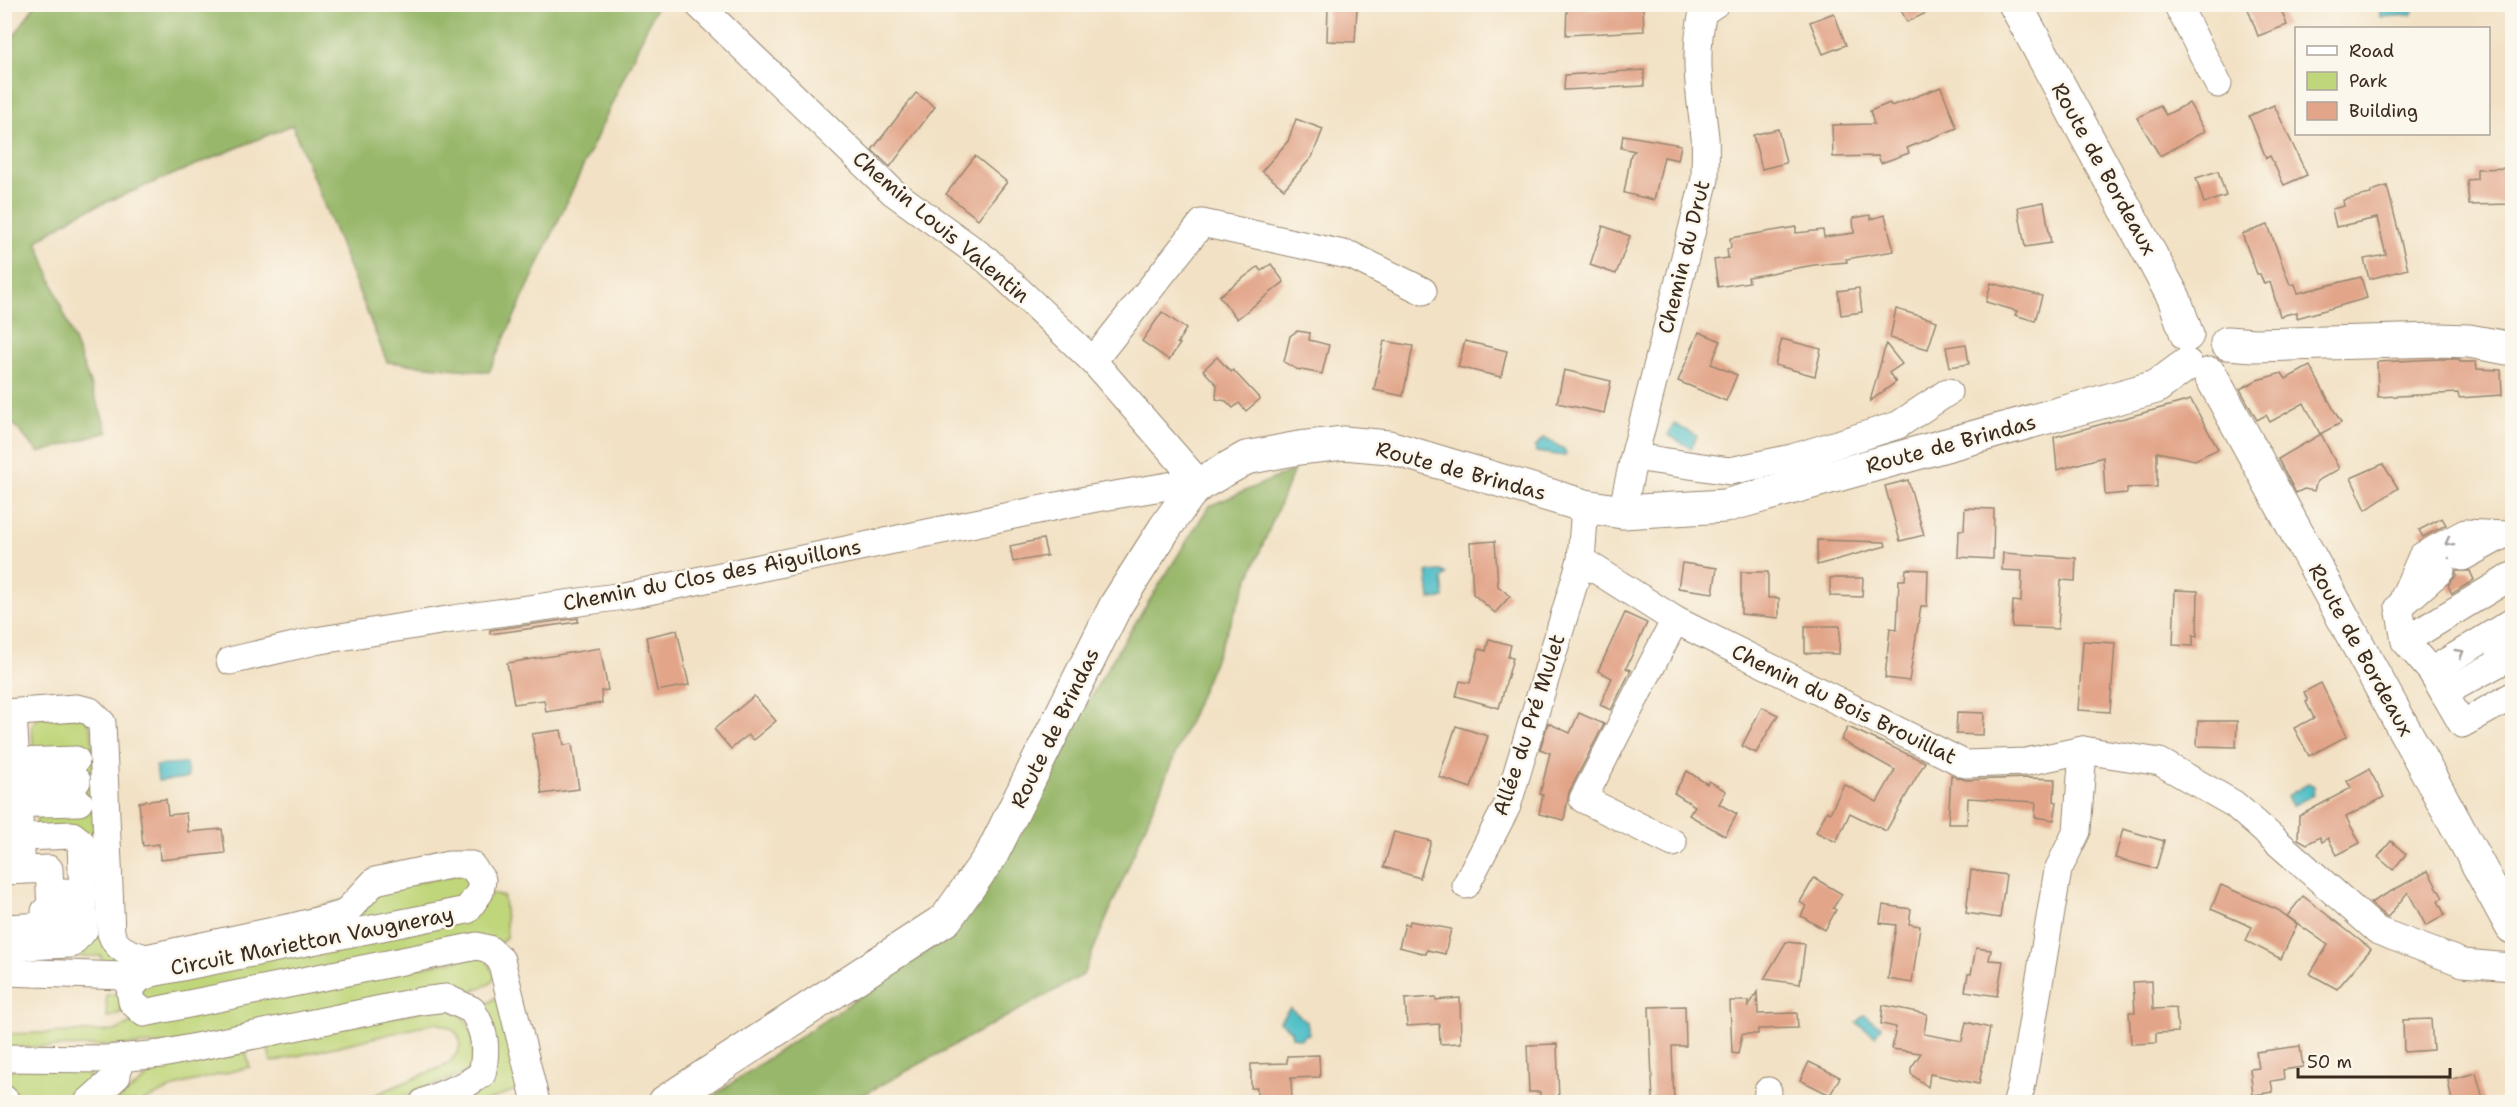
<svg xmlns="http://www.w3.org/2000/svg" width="2517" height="1107" font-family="'Shantell Sans',sans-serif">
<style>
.green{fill:#c0d67a;stroke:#7e804c;stroke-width:1.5}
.forest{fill:#98b76a;stroke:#6a7044;stroke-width:1.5}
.water{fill:#51bfc7;stroke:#467472;stroke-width:1.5}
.building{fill:#e2a589}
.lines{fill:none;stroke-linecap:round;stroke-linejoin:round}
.minor-casing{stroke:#968671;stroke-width:29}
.major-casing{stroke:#968671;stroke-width:35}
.minor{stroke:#fff;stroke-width:27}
.major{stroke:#fff;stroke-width:33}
.oneway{stroke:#a79f9a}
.labels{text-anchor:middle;stroke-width:5;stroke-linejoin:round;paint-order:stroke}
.street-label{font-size:21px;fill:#3b2a1e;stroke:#fbf7ec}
</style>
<rect width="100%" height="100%" fill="#fbf7ec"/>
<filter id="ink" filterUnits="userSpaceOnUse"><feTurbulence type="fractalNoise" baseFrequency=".0167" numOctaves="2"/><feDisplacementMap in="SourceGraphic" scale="12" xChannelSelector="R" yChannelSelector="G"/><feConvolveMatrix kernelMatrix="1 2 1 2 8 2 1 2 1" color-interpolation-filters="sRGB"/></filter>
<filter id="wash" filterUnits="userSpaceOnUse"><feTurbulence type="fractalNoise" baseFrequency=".008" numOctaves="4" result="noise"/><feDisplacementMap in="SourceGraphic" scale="24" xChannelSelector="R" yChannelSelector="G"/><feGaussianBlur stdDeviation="1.35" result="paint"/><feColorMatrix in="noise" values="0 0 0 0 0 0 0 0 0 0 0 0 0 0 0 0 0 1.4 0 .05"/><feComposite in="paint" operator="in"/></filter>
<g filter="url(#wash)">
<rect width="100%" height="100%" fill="#f2e1c4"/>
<!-- green -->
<g class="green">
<polygon points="38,717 84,717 91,728 122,961 379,890 463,873 471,888 458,902 140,969 102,962 101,956 32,958 75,952 88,838 37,827 32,725"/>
<polygon points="491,893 504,897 507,936 498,946 148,1003 139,995 145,983"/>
<polygon points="484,955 495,975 490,984 464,994 172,1044 5,1048 4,1034 115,1031 138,1020"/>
<polygon points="125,993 127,1010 107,1018 106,995"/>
<polygon points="499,994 525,1086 485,1102 442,1102 480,1086 477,1007 490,1002"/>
<path d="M435,1008c6,2 18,2 23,5 18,12 15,35 14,53l-7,7 -74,29h-33l88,-37c22,-19 18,-35 -10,-42l-165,39 -4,-19z"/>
<polygon points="244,1046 250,1067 182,1084 141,1102 116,1102 166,1062"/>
<polygon points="18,1065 88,1069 90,1075 85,1085 65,1102 20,1102 9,1082 9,1073"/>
</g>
<!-- forest -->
<g class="forest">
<polygon points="35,5 35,4 657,5 489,372 387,362 292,125 78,214 37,241 108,432 39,453 4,414 5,49"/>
<polygon points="1294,470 1083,975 850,1102 704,1102 952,934 1117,652 1209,506"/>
</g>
<!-- water -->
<g class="water">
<polygon points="2380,5 2410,5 2414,9 2411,15 2380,17"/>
<polygon points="1674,424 1697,436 1691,448 1668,435"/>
<polygon points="1544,438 1564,449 1566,453 1565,456 1536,452 1535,447"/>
<polygon points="1441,571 1446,574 1442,579 1444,598 1430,599 1427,572"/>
<polygon points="186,763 188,778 158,781 156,766"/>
<polygon points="2308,784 2314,787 2313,795 2292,806 2287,796"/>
<polygon points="1290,1008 1307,1022 1309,1034 1305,1035 1301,1039 1292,1037 1291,1031 1280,1021"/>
<polygon points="1864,1015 1881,1027 1875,1036 1857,1023"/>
</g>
<g id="blocks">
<!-- building -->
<g class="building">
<polygon points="1567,4 1584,4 1583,10 1643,7 1644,31 1566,35"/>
<polygon points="1898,4 1945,4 1907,22"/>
<polygon points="2259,4 2279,4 2287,25 2258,36 2248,9"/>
<polygon points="1328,6 1357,8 1355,42 1327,41"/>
<polygon points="1834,13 1846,45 1823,54 1810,22"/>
<polygon points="1644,70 1644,86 1564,90 1565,75"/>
<polygon points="1941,87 1957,128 1907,148 1909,153 1881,163 1878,156 1833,157 1832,125 1874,124 1870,111 1890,103 1891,106"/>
<polygon points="916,93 935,107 890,167 872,150"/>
<polygon points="2189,103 2205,131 2160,156 2137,118 2160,106 2166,115"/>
<polygon points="2274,105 2307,175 2284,185 2270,156 2266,158 2249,116"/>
<polygon points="1296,119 1323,129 1312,157 1284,189 1262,171 1288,141"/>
<polygon points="1778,129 1786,163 1762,169 1753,135"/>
<polygon points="1623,135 1681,145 1678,160 1664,157 1654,200 1624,193 1631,154 1635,151 1621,148"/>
<polygon points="975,156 1007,182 978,219 946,194"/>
<polygon points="2512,168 2512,204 2469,205 2467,180 2477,179 2477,169"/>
<polygon points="2218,171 2226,196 2204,203 2196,178"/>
<polygon points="2387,186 2408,269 2369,279 2364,259 2386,255 2377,218 2336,227 2332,209 2344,206 2343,200 2371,194 2371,191"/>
<polygon points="2044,202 2051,243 2025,247 2018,207"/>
<polygon points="1870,215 1871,219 1885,215 1894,251 1846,259 1847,262 1814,265 1748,277 1749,282 1718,287 1714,260 1728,258 1727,249 1731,248 1730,238 1796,227 1796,233 1823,230 1824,237 1854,233 1853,218"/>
<polygon points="2268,225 2290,285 2295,284 2298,293 2361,277 2367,298 2297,318 2297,312 2280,316 2270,282 2264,284 2260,274 2257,274 2242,234"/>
<polygon points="1603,226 1630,236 1616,274 1590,265"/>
<polygon points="1271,264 1284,282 1237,319 1219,296 1258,267 1261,271"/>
<polygon points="1991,283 2042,296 2035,321 2015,315 2017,311 1986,302"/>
<polygon points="1859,288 1862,312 1841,315 1838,291"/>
<polygon points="1896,309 1937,321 1928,349 1890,338"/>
<polygon points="1162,312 1186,329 1177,343 1180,344 1169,360 1142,341"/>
<polygon points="1297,331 1310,333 1309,340 1329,345 1322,374 1296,369 1284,362 1290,336"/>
<polygon points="1699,332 1721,341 1711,364 1737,375 1726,401 1678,381"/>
<polygon points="1782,339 1821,349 1815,376 1775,365"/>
<polygon points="1384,341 1413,346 1403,396 1374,390"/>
<polygon points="1465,341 1507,351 1501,377 1458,367"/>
<polygon points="1886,344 1902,364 1889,373 1896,382 1870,401"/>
<polygon points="1966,344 1969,364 1950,367 1946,347"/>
<polygon points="1217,357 1231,372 1233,370 1260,399 1246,411 1239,403 1233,408 1226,401 1216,399 1217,385 1203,370"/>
<polygon points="2439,359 2459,359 2460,362 2476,362 2477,369 2501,370 2502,395 2459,398 2458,393 2378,397 2377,362"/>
<polygon points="2310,366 2341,423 2320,434 2304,403 2270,422 2266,415 2257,420 2240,389 2257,380 2282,373 2286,379"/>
<polygon points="1564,370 1611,381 1604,413 1557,403"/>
<polygon points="2191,400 2218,449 2195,460 2157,452 2157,487 2127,488 2127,493 2105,495 2103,457 2057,470 2054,437"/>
<polygon points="2321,434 2339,469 2317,481 2314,491 2304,489 2296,493 2278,459"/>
<polygon points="2383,464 2398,488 2366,510 2351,478"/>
<polygon points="1908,480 1924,535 1900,541 1885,486"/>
<polygon points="1965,508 1994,509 1993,559 1958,557 1959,530 1964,530"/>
<polygon points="2442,518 2446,525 2423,537 2419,530"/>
<polygon points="1043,539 1047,556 1013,562 1010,546"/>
<polygon points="1817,540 1885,542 1886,546 1817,565"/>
<polygon points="1495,541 1498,586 1510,596 1495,613 1473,594 1470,543"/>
<polygon points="2003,553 2076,558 2075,581 2061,580 2058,629 2012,627 2013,601 2021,602 2022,571 2002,570"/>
<polygon points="1682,563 1717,568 1713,593 1678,588"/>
<polygon points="1906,569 1928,570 1927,606 1921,606 1909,681 1885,678 1890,628 1897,630 1899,580 1905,580"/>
<polygon points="2456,571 2470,571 2474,580 2452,594 2448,585 2456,576"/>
<polygon points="1741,572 1768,572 1768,598 1779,598 1779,618 1741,614"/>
<polygon points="1830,578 1863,578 1862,597 1830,596"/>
<polygon points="2175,590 2198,591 2197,636 2193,635 2193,646 2173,645"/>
<polygon points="1625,613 1647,623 1626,668 1631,670 1611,710 1600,705 1612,678 1598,671"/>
<polygon points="578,618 578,622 490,634 490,630"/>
<polygon points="1805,626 1840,626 1839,654 1805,653"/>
<polygon points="677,630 689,685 657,691 646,637"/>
<polygon points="1489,639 1511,645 1508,657 1513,658 1499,708 1456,696 1460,681 1470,683 1479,649 1486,651"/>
<polygon points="2083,641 2115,643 2110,712 2078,710"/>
<polygon points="600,648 608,690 601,691 602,703 546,712 544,700 514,704 507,663"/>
<polygon points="2321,683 2347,736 2309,756 2294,728 2314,718 2306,702 2308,701 2304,692"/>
<polygon points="754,696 776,721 753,740 748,735 731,749 714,729"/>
<polygon points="1762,707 1778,715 1756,753 1742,746"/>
<polygon points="1957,712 1984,713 1983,735 1956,734"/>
<polygon points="1579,713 1604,724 1569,792 1564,820 1539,814 1543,795 1540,794 1550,753 1540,749 1548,723 1570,733"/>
<polygon points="2198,721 2237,721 2236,747 2197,746"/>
<polygon points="1456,726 1488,736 1471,788 1439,777"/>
<polygon points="1848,727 1925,762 1886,831 1850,813 1836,842 1816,832 1827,811 1830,813 1844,784 1877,802 1895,770 1841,740"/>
<polygon points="561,730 564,745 572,744 579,789 542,794 532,734"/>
<polygon points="2369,769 2384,797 2346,817 2360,843 2337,855 2328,838 2322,842 2320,837 2307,844 2298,839 2299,816 2351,788 2347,781"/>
<polygon points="1687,771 1707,784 1709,781 1726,791 1719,804 1737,814 1725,836 1689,815 1695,806 1674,793"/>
<polygon points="1951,775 1966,780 2028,778 2055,779 2054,801 2057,802 2054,820 2035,817 2036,802 1968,798 1967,824 1948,824"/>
<polygon points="166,799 168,815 186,813 188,832 222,829 225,853 160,860 159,844 143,846 139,802"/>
<polygon points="2123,829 2164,841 2156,869 2115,858"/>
<polygon points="1394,832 1431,841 1420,878 1384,867"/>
<polygon points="2391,841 2406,854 2393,870 2378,857"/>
<polygon points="1971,870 2006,875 2000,918 1966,913"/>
<polygon points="2428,871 2443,898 2438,901 2445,915 2426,926 2408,892 2387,918 2370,903"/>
<polygon points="1814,878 1842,894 1833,908 1836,910 1825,930 1801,916 1806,906 1800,902"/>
<polygon points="2221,885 2278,910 2297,924 2281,959 2246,941 2252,927 2211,909"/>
<polygon points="2303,896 2371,949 2337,989 2310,974 2328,945 2287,916"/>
<polygon points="1883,905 1911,909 1909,924 1920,926 1912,983 1888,979 1896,925 1880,923"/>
<polygon points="1410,921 1451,929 1445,954 1427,950 1426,954 1399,947 1405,924 1409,925"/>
<polygon points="1786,942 1805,944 1800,984 1764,979"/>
<polygon points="1976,948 1991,950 1989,960 2003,961 1997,996 1965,991 1968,974 1971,974"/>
<polygon points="2152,981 2153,1009 2176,1008 2178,1032 2156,1033 2156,1043 2131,1044 2129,1012 2135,1012 2133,982"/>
<polygon points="1757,992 1758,1014 1797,1013 1798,1028 1758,1029 1758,1034 1742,1034 1738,1054 1732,1053 1730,1001 1749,1001 1748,1008"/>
<polygon points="1436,997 1436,1000 1460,998 1461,1043 1440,1044 1439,1024 1407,1026 1405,999"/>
<polygon points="1883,1005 1927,1014 1924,1034 1962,1041 1966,1022 1990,1028 1979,1084 1930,1074 1928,1087 1911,1074 1911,1068 1921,1053 1892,1049 1896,1027 1881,1024"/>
<polygon points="1685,1006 1686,1046 1672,1046 1674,1102 1653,1102 1649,1007"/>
<polygon points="2431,1019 2433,1050 2404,1052 2403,1020"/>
<polygon points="1557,1044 1559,1102 1540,1102 1540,1092 1529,1092 1527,1045"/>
<polygon points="2300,1046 2303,1067 2283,1070 2284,1079 2271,1081 2273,1092 2253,1095 2250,1069 2259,1068 2256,1052"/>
<polygon points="1319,1055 1320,1077 1291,1078 1292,1102 1257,1102 1257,1088 1251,1088 1251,1064 1287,1063 1287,1056"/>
<polygon points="1809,1062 1840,1077 1830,1095 1800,1080"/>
<polygon points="2476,1073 2484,1102 2452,1102 2448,1080"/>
</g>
</g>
</g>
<g filter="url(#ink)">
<use href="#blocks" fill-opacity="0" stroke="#968671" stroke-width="1.5"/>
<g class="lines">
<defs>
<g id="minor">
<polyline points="698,4 893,192 987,260 1093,361 1200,484"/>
<polyline points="2177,4 2218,84"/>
<polyline points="1093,361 1202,223 1352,256 1423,291"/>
<polyline points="1634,457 1730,471 1792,458 1898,425 1948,392"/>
<polyline points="1585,506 1581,560 1675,620 1965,764 2026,762 2083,750 2160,762 2234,804 2378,931 2463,963 2512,967"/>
<path d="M1622,512l12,-55 71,-278c0,-14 1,-29 0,-42 -5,-42 -12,-83 -2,-125l12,-8"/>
<polyline points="2463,557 2503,535"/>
<polyline points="2441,570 2399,607 2405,641 2431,671 2512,622"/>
<polyline points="2404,597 2422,556 2465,533 2505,535"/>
<polyline points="2405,641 2512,576"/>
<polyline points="230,661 315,641 453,619 624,596 1091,499 1174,485 1189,494"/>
<polyline points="2431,671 2444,693 2506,659 2491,635"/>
<polyline points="2444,693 2462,724 2512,696"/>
<path d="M4,713l72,-5 14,3 12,12 9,210c5,17 18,20 35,25l146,-31 52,-13 31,-33 74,-16h22l11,15 -2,12 -13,18 -315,63 -14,6 -8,10 2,13 12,11 333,-67 12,3 12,11 35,142"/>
<polyline points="13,713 22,870"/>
<polyline points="16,762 76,760"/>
<polyline points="17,781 77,781"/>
<polyline points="4,804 79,802"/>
<polyline points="4,838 72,835 81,842 84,930 71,944 4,947"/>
<polyline points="1673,843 1583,799 1675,620"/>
<polyline points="4,871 49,869 51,910 45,911"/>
<polyline points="1466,885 1507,806 1581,560"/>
<polyline points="4,928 66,925 65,892"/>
<polyline points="4,972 124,976 136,982"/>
<path d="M4,1058l102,1 56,-5 259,-53 25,-3 26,12c14,22 15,39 10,64l-17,11 -41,17"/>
<polyline points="4,1099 7,1102"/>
<polyline points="88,1102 117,1076 119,1058"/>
<polyline points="1767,1102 1768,1091"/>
<polyline points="2017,1102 2022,1084 2058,870 2077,831 2083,750"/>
</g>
<g id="major">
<polyline points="2015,4 2174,298 2187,335"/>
<polyline points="2227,343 2254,345 2439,340 2469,341 2507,348"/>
<polyline points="2210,374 2512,927"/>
<polyline points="665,1102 946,919 992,854 1116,605 1165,528 1189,494 1200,484 1246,458 1299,448 1344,443 1389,447 1585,506 1622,512 1725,506 2156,387 2186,365"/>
</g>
</defs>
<!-- minor casing -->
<use href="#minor" class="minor-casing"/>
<!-- major casing -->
<use href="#major" class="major-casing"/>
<!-- minor -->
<use href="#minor" class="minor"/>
<!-- major -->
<use href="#major" class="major"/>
</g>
<!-- one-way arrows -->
<defs><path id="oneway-chevron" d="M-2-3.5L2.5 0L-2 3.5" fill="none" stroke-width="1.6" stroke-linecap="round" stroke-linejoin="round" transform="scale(1.5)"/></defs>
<g class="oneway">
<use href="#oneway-chevron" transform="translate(2449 542) rotate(152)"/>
<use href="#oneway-chevron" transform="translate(2460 653) rotate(-31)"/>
</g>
</g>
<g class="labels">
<!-- street labels -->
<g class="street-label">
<text transform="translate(2104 169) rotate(61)" y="7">Route de Bordeaux</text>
<text transform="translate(941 227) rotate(40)" y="7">Chemin Louis Valentin</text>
<text transform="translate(1684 257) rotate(-76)" y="7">Chemin du Drut</text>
<text transform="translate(1951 444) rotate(-15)" y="7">Route de Brindas</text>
<text transform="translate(1461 471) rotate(15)" y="7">Route de Brindas</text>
<text transform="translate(712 575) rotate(-11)" y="7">Chemin du Clos des Aiguillons</text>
<text transform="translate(2361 650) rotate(61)" y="7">Route de Bordeaux</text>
<text transform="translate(1844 704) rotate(26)" y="7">Chemin du Bois Brouillat</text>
<text transform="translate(1529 725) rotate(-72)" y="7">Allée du Pré Mulet</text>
<text transform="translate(1055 728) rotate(-64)" y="7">Route de Brindas</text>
<text transform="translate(312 941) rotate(-11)" y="7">Circuit Marietton Vaugneray</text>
</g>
</g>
<!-- margin -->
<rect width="2517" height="1107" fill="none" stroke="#fbf7ec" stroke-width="24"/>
<!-- legend -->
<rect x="2295" y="27" width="195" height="108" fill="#fbf7ec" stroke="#aea59a" stroke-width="1.5"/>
<rect x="2307" y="46" width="30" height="9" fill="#ffffff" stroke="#aea59a" stroke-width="1.5"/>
<text x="2349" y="57" font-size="18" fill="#3b2a1e">Road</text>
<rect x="2307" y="72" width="30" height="18" fill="#c0d67a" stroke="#aea59a" stroke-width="1.5"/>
<text x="2349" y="87" font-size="18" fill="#3b2a1e">Park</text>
<rect x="2307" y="102" width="30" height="18" fill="#e2a589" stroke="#aea59a" stroke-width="1.5"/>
<text x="2349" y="117" font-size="18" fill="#3b2a1e">Building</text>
<!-- scale -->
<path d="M2298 1068v9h152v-9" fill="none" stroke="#3b2a1e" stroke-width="3"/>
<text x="2307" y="1068" font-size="18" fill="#3b2a1e" stroke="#fbf7ec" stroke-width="4.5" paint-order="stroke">50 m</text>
</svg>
